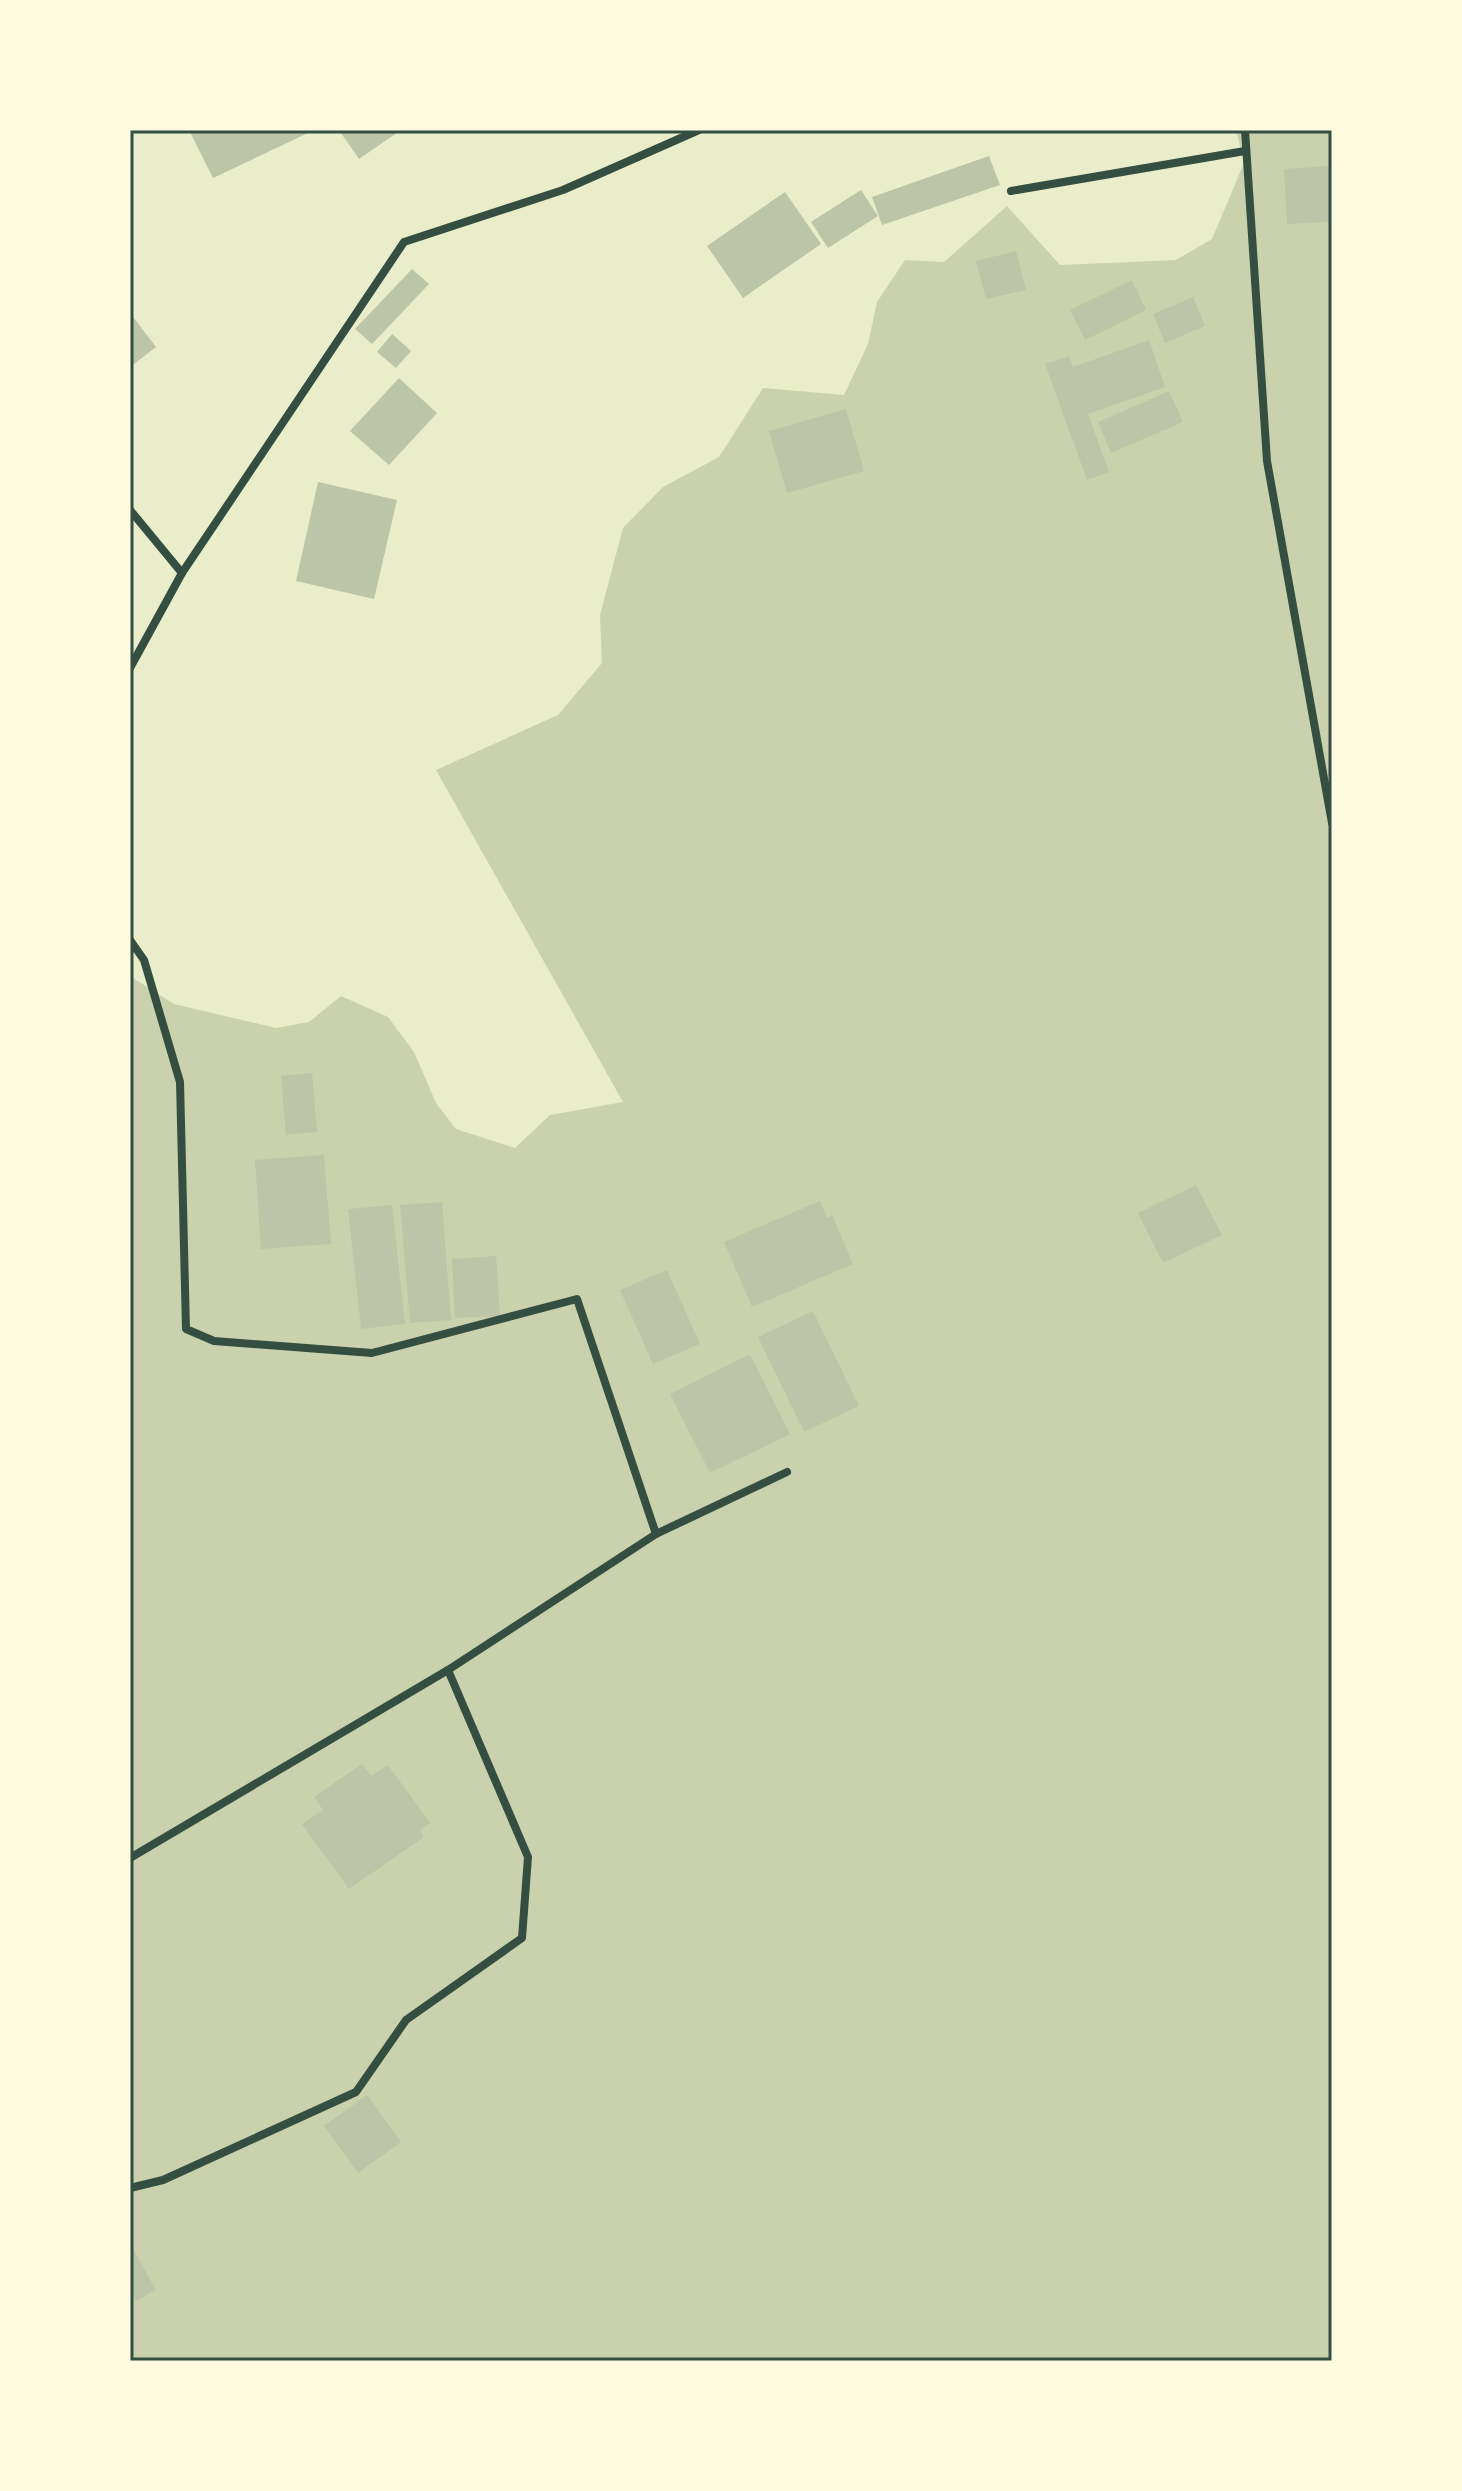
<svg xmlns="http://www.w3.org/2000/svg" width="1462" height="2491" font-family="Manrope,sans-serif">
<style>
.green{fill:#cad2ad}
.building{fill:#bcc5a7}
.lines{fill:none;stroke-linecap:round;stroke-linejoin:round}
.minor{stroke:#344e41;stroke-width:8}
.neatline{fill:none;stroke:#344e41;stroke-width:3}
</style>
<rect width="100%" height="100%" fill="#e9edc9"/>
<!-- green -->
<polygon class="green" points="1236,130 1332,130 1332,2361 130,2361 130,976 174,1004 276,1028 309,1022 341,996 388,1017 414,1052 436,1103 456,1129 515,1148 550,1115 623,1102 436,770 558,715 602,663 600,615 623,528 663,487 719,457 763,388 844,395 868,344 877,302 905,260 944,262 1007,206 1060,265 1176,260 1212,239 1244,163"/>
<!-- building -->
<g class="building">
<polygon points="189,130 307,130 308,133 213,178"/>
<polygon points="339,130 401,130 359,159"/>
<polygon points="989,156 1000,185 882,225 872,197"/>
<polygon points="1332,166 1332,222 1287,224 1284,169"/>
<polygon points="861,190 878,216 828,248 811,222"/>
<polygon points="785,192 821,244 743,298 707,246"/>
<polygon points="1016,251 1026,290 986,299 976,261"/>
<polygon points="412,269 429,284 372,344 355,329"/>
<polygon points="1132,280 1146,310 1085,340 1070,310"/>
<polygon points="1193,297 1205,326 1165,343 1153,314"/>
<polygon points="130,313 156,347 130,367"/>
<polygon points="392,334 411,351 396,368 377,352"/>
<polygon points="1149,340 1165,387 1088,414 1109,472 1087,480 1045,364 1069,356 1073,367"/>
<polygon points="399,378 437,413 389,465 350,431"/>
<polygon points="1169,391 1183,422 1111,453 1098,422"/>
<polygon points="846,409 864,471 787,493 769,431"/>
<polygon points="318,482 397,500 374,599 296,581"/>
<polygon points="312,1073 317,1132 286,1135 281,1076"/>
<polygon points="324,1155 331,1244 261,1249 255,1160"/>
<polygon points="1196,1185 1222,1235 1163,1263 1138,1213"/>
<polygon points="820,1201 827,1218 832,1215 853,1264 752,1307 724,1242"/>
<polygon points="442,1202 451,1320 410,1323 400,1205"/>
<polygon points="392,1205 405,1324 361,1329 348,1209"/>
<polygon points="496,1256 500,1316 455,1318 452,1259"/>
<polygon points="667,1270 700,1344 653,1364 620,1290"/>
<polygon points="813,1311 859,1406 804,1432 758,1337"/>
<polygon points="750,1354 790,1434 710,1473 670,1394"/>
<polygon points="362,1764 371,1776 388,1765 430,1823 420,1830 424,1837 349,1889 302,1824 323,1810 314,1797"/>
<polygon points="367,2095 401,2142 358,2173 324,2126"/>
<polygon points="130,2243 156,2290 136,2301 130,2290"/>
</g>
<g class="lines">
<!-- minor -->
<g class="minor">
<polyline points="1245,130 1267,461 1332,823"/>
<polyline points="1011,191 1245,151"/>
<polyline points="130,510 182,573"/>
<polyline points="130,668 182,573 404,242 563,190 699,130"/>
<polyline points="130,940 144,960 180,1082 186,1329 214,1341 372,1353 577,1299 656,1534"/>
<polyline points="130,1858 448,1670 656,1534 787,1472"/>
<polyline points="130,2188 163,2180 356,2092 406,2020 522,1938 528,1857 448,1670"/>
</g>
</g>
<!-- border -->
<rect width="1462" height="2491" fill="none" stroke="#fefae0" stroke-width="264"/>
<rect x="132" y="132" width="1198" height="2227" class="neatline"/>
</svg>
